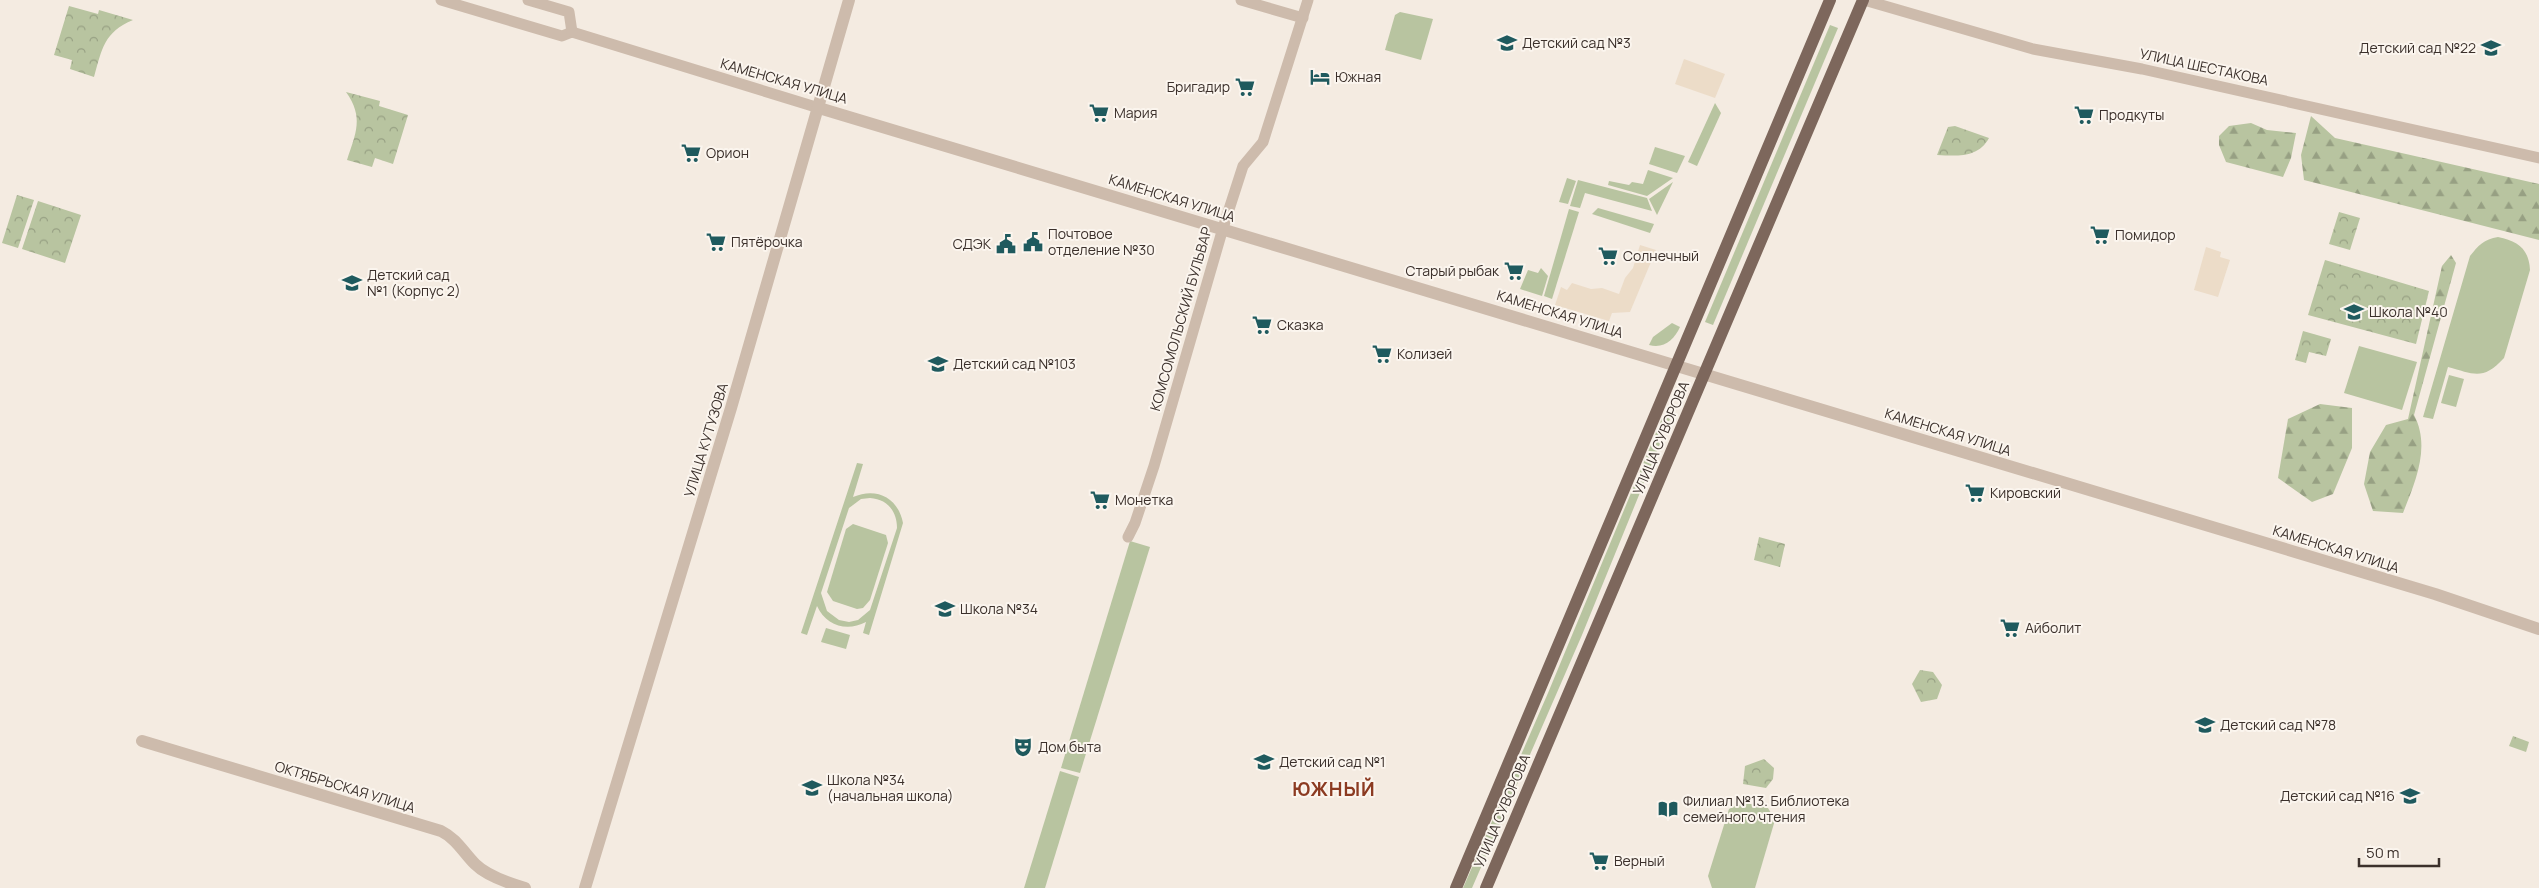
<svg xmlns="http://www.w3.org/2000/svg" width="2539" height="888" font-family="Manrope,sans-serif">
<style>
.grass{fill:#b8c4a0;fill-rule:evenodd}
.forest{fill:url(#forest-firs)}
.park{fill:url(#park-crowns)}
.plaza{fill:#ecdcc8}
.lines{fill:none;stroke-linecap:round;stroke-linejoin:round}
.minor{stroke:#cdbbac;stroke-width:11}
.tertiary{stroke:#cdbbac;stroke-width:12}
.primary{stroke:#7d675c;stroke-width:12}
.labels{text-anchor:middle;stroke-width:4;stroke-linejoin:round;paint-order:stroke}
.poi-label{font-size:14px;fill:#3b302b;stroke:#fbf5ee;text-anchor:start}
.street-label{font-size:14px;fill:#3b302b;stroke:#fbf5ee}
.district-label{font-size:19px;font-weight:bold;letter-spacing:1px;fill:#8c3b22;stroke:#fbf5ee}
</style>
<defs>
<pattern id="forest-firs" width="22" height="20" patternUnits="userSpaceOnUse" patternTransform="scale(1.25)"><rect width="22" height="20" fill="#b8c4a0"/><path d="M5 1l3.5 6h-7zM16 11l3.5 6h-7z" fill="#97a083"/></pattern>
<pattern id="park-crowns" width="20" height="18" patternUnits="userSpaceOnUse" patternTransform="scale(1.25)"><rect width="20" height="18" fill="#b8c4a0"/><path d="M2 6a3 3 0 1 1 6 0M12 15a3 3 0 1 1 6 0" fill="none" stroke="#97a083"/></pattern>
</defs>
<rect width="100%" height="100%" fill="#f4ebe1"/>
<!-- grass -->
<g class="grass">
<polygon points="1400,12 1433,19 1421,60 1385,50 1395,15"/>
<polygon points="1830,25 1838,28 1713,325 1705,322"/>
<polygon points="1715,103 1721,113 1697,166 1688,162"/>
<polygon points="1655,147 1685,156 1677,173 1649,164"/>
<polygon points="1648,170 1673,178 1647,196 1608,185 1609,181 1629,185 1632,182 1643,184"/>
<polygon points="1567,178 1576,181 1568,204 1559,202"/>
<polygon points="1578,180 1647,198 1652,211 1585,193 1580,208 1570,206"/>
<polygon points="1673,182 1657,215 1649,199"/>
<polygon points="1598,208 1654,224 1650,233 1592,214"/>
<polygon points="1569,209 1579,212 1552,299 1544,296"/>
<path d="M2498,237c20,4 31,12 32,33l-26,88c-21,23 -30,16 -56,9l-15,52 -10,-2 47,-161c8,-10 14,-17 28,-19z"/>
<polygon points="1541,268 1548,276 1542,296 1520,289 1528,270 1538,273"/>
<path d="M1672,323l8,4c-6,13 -16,22 -31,18l4,-8z"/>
<polygon points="2359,346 2417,362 2402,410 2344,393"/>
<polygon points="2449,375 2464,379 2456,407 2441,403"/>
<polygon points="1663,416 1670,419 1582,635 1472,888 1463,888 1548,693"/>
<path d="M857,463l6,1 -10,33c23,-10 45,0 50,26l-34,112 -6,-2 3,-11c-19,10 -40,4 -49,-16l-10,29 -6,-2zM870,498c17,1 27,13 27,30l-27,82 -12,10 -9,2 -10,-2 -12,-9 -6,-18 28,-85 12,-9z"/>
<polygon points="853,524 886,535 888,543 870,600 863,608 857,609 833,601 827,592 846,529"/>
<polygon points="1130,541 1150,547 1080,773 1061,768"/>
<polygon points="826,628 850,635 846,649 821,642"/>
<polygon points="1060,771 1079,777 1045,888 1024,888"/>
<polygon points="1742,802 1768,808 1775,820 1755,888 1712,888 1708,876 1729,809"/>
</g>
<!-- forest -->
<g class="forest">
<polygon points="2311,116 2335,138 2539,184 2539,240 2304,180 2301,155"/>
<polygon points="2251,123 2267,130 2296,133 2291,158 2283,177 2226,162 2219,145 2219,136 2229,126"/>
<path d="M2451,255l5,8 -42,152c17,32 1,67 -11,98l-30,-2 -9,-27 6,-32 16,-27 22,-6 34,-153z"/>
<polygon points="2320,404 2352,408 2352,448 2333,494 2312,502 2278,478 2288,419"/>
</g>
<!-- park -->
<g class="park">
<path d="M69,6l29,8 1,-4 34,10c-29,12 -31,29 -39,57l-24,-8 2,-9 -18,-5z"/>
<path d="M346,92l34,9 -1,5 29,9 -15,49 -18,-6 -3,9 -25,-7c9,-27 17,-43 -1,-68z"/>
<path d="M1955,126l34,12c-11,20 -31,18 -52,17l11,-28z"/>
<polygon points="17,195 34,200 18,248 2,243"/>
<polygon points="38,201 81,215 65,263 22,249"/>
<polygon points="2339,212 2360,218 2350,250 2329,244"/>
<polygon points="2325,260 2429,291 2416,344 2308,315"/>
<polygon points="2303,331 2331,339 2326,356 2309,352 2306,363 2295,360"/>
<polygon points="1759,537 1785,544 1780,567 1754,560"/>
<polygon points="1920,670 1933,672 1942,685 1937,699 1921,702 1912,684"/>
<polygon points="2513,736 2529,742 2526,752 2509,746"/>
<polygon points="1764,759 1774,768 1773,779 1766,788 1743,784 1745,766"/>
</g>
<!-- plaza -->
<g class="plaza">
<polygon points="1684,59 1725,74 1715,98 1675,84"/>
<polygon points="1640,245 1656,250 1630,312 1612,313 1609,321 1555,305 1561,287 1567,290 1572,283 1591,289 1602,288 1619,294 1625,278 1633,268"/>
<polygon points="2206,247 2221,252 2220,257 2230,260 2218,297 2194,290"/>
</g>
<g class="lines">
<!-- minor -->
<g class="minor">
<polyline points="441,0 562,36 572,32 819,108"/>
<polyline points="528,0 569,12 572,32"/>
<polyline points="1241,0 1303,18"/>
<polyline points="1864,0 2033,49 2142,69 2539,158"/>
<polyline points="1128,537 1135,523 1154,466 1223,228 1243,166 1263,142 1308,0"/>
</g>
<!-- tertiary -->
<g class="tertiary">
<polyline points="819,108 2435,594 2539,629"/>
<path d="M142,741l299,90c16,8 22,21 34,33 12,12 33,19 50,24"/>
<polyline points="585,888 731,408 849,0"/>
</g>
<!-- primary -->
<g class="primary">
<polyline points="1456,888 1830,0"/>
<polyline points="1486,888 1863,0"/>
</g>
</g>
<!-- icons -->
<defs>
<symbol id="school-bare" viewBox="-9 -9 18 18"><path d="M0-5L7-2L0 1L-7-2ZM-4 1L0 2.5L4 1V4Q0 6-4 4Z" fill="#1f5a5e" stroke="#fbf5ee" stroke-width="2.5" paint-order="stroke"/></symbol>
<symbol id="hotel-bare" viewBox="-9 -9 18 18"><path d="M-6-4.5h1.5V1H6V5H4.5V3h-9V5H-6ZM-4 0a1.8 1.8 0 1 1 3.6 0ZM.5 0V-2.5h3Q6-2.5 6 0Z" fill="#1f5a5e" stroke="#fbf5ee" stroke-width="2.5" paint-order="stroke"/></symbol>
<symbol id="supermarket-bare" viewBox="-9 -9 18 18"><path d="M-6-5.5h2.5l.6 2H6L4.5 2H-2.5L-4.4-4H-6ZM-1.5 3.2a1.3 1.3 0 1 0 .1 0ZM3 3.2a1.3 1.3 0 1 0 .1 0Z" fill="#1f5a5e" stroke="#fbf5ee" stroke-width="2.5" paint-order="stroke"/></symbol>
<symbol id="civic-bare" viewBox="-9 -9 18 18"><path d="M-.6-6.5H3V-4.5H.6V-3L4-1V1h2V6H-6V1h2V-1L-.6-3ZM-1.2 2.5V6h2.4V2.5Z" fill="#1f5a5e" stroke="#fbf5ee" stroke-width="2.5" paint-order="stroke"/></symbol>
<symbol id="theatre-bare" viewBox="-9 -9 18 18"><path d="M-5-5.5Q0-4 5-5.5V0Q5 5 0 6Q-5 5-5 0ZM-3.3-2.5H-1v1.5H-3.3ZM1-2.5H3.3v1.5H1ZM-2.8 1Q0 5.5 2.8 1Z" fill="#1f5a5e" stroke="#fbf5ee" stroke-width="2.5" paint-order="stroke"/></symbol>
<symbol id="library-bare" viewBox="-9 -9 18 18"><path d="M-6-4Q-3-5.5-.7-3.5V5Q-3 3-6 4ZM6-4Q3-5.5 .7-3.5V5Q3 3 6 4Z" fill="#1f5a5e" stroke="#fbf5ee" stroke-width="2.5" paint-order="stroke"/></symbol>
</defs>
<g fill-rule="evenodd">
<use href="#school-bare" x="1493" y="29" width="28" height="28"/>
<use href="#school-bare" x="2477" y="34" width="28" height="28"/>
<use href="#hotel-bare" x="1306" y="63" width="28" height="28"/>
<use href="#supermarket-bare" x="1231" y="73" width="28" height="28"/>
<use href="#supermarket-bare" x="1085" y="99" width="28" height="28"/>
<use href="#supermarket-bare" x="2070" y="101" width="28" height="28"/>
<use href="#supermarket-bare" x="677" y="139" width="28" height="28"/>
<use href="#supermarket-bare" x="2086" y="221" width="28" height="28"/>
<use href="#supermarket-bare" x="702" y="228" width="28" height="28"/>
<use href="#civic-bare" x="1019" y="228" width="28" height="28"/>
<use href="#civic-bare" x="992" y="230" width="28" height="28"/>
<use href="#supermarket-bare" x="1594" y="242" width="28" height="28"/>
<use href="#supermarket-bare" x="1500" y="257" width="28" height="28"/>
<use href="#school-bare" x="338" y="269" width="28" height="28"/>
<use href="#school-bare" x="2340" y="298" width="28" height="28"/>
<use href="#supermarket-bare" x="1248" y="311" width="28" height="28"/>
<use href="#supermarket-bare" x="1368" y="340" width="28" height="28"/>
<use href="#school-bare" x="924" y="350" width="28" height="28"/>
<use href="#supermarket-bare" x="1961" y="479" width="28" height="28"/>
<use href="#supermarket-bare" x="1086" y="486" width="28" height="28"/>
<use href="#school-bare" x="931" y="595" width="28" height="28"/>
<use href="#supermarket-bare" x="1996" y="614" width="28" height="28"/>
<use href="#school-bare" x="2191" y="711" width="28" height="28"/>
<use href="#theatre-bare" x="1009" y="733" width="28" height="28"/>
<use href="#school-bare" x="1250" y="748" width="28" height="28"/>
<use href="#school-bare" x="798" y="774" width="28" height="28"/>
<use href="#school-bare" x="2396" y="782" width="28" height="28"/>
<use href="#library-bare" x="1654" y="795" width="28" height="28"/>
<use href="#supermarket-bare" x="1585" y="847" width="28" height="28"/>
</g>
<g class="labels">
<!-- poi labels -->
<g class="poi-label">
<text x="1522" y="48">Детский сад №3</text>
<text x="2476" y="53" text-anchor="end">Детский сад №22</text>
<text x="1335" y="82">Южная</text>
<text x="1230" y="92" text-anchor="end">Бригадир</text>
<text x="1114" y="118">Мария</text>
<text x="2099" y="120">Продкуты</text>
<text x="706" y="158">Орион</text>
<text x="1048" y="239">Почтовое<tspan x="1048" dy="16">отделение №30</tspan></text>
<text x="2115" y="240">Помидор</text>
<text x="731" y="247">Пятёрочка</text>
<text x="991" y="249" text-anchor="end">СДЭК</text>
<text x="1623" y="261">Солнечный</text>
<text x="1499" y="276" text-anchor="end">Старый рыбак</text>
<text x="367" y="280">Детский сад<tspan x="367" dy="16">№1 (Корпус 2)</tspan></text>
<text x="2369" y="317">Школа №40</text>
<text x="1277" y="330">Сказка</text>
<text x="1397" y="359">Колизей</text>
<text x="953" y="369">Детский сад №103</text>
<text x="1990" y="498">Кировский</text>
<text x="1115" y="505">Монетка</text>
<text x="960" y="614">Школа №34</text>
<text x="2025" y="633">Айболит</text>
<text x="2220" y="730">Детский сад №78</text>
<text x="1038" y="752">Дом быта</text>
<text x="1279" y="767">Детский сад №1</text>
<text x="827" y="785">Школа №34<tspan x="827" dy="16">(начальная школа)</tspan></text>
<text x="2395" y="801" text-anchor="end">Детский сад №16</text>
<text x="1683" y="806">Филиал №13. Библиотека<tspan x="1683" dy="16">семейного чтения</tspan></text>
<text x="1614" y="866">Верный</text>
</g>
<!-- street labels -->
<g class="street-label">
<text transform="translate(2204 67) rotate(12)" y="5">УЛИЦА ШЕСТАКОВА</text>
<text transform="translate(784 81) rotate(16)" y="5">КАМЕНСКАЯ УЛИЦА</text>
<text transform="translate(1172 198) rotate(17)" y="5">КАМЕНСКАЯ УЛИЦА</text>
<text transform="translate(1560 314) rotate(17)" y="5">КАМЕНСКАЯ УЛИЦА</text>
<text transform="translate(1181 319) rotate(-74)" y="5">КОМСОМОЛЬСКИЙ БУЛЬВАР</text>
<text transform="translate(1948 432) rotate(17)" y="5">КАМЕНСКАЯ УЛИЦА</text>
<text transform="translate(1661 438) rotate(-67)" y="5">УЛИЦА СУВОРОВА</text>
<text transform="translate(706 440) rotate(-73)" y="5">УЛИЦА КУТУЗОВА</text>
<text transform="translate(2336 549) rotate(17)" y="5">КАМЕНСКАЯ УЛИЦА</text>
<text transform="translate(345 787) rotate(17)" y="5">ОКТЯБРЬСКАЯ УЛИЦА</text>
<text transform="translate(1502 811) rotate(-67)" y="5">УЛИЦА СУВОРОВА</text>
</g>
<!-- district labels -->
<g class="district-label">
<text x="1334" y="796">ЮЖНЫЙ</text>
</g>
</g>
<!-- scale -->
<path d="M2359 858v8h80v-8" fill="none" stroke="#3b302b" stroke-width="2.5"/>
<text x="2366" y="858" font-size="15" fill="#3b302b" stroke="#fbf5ee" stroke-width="4" paint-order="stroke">50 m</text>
</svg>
